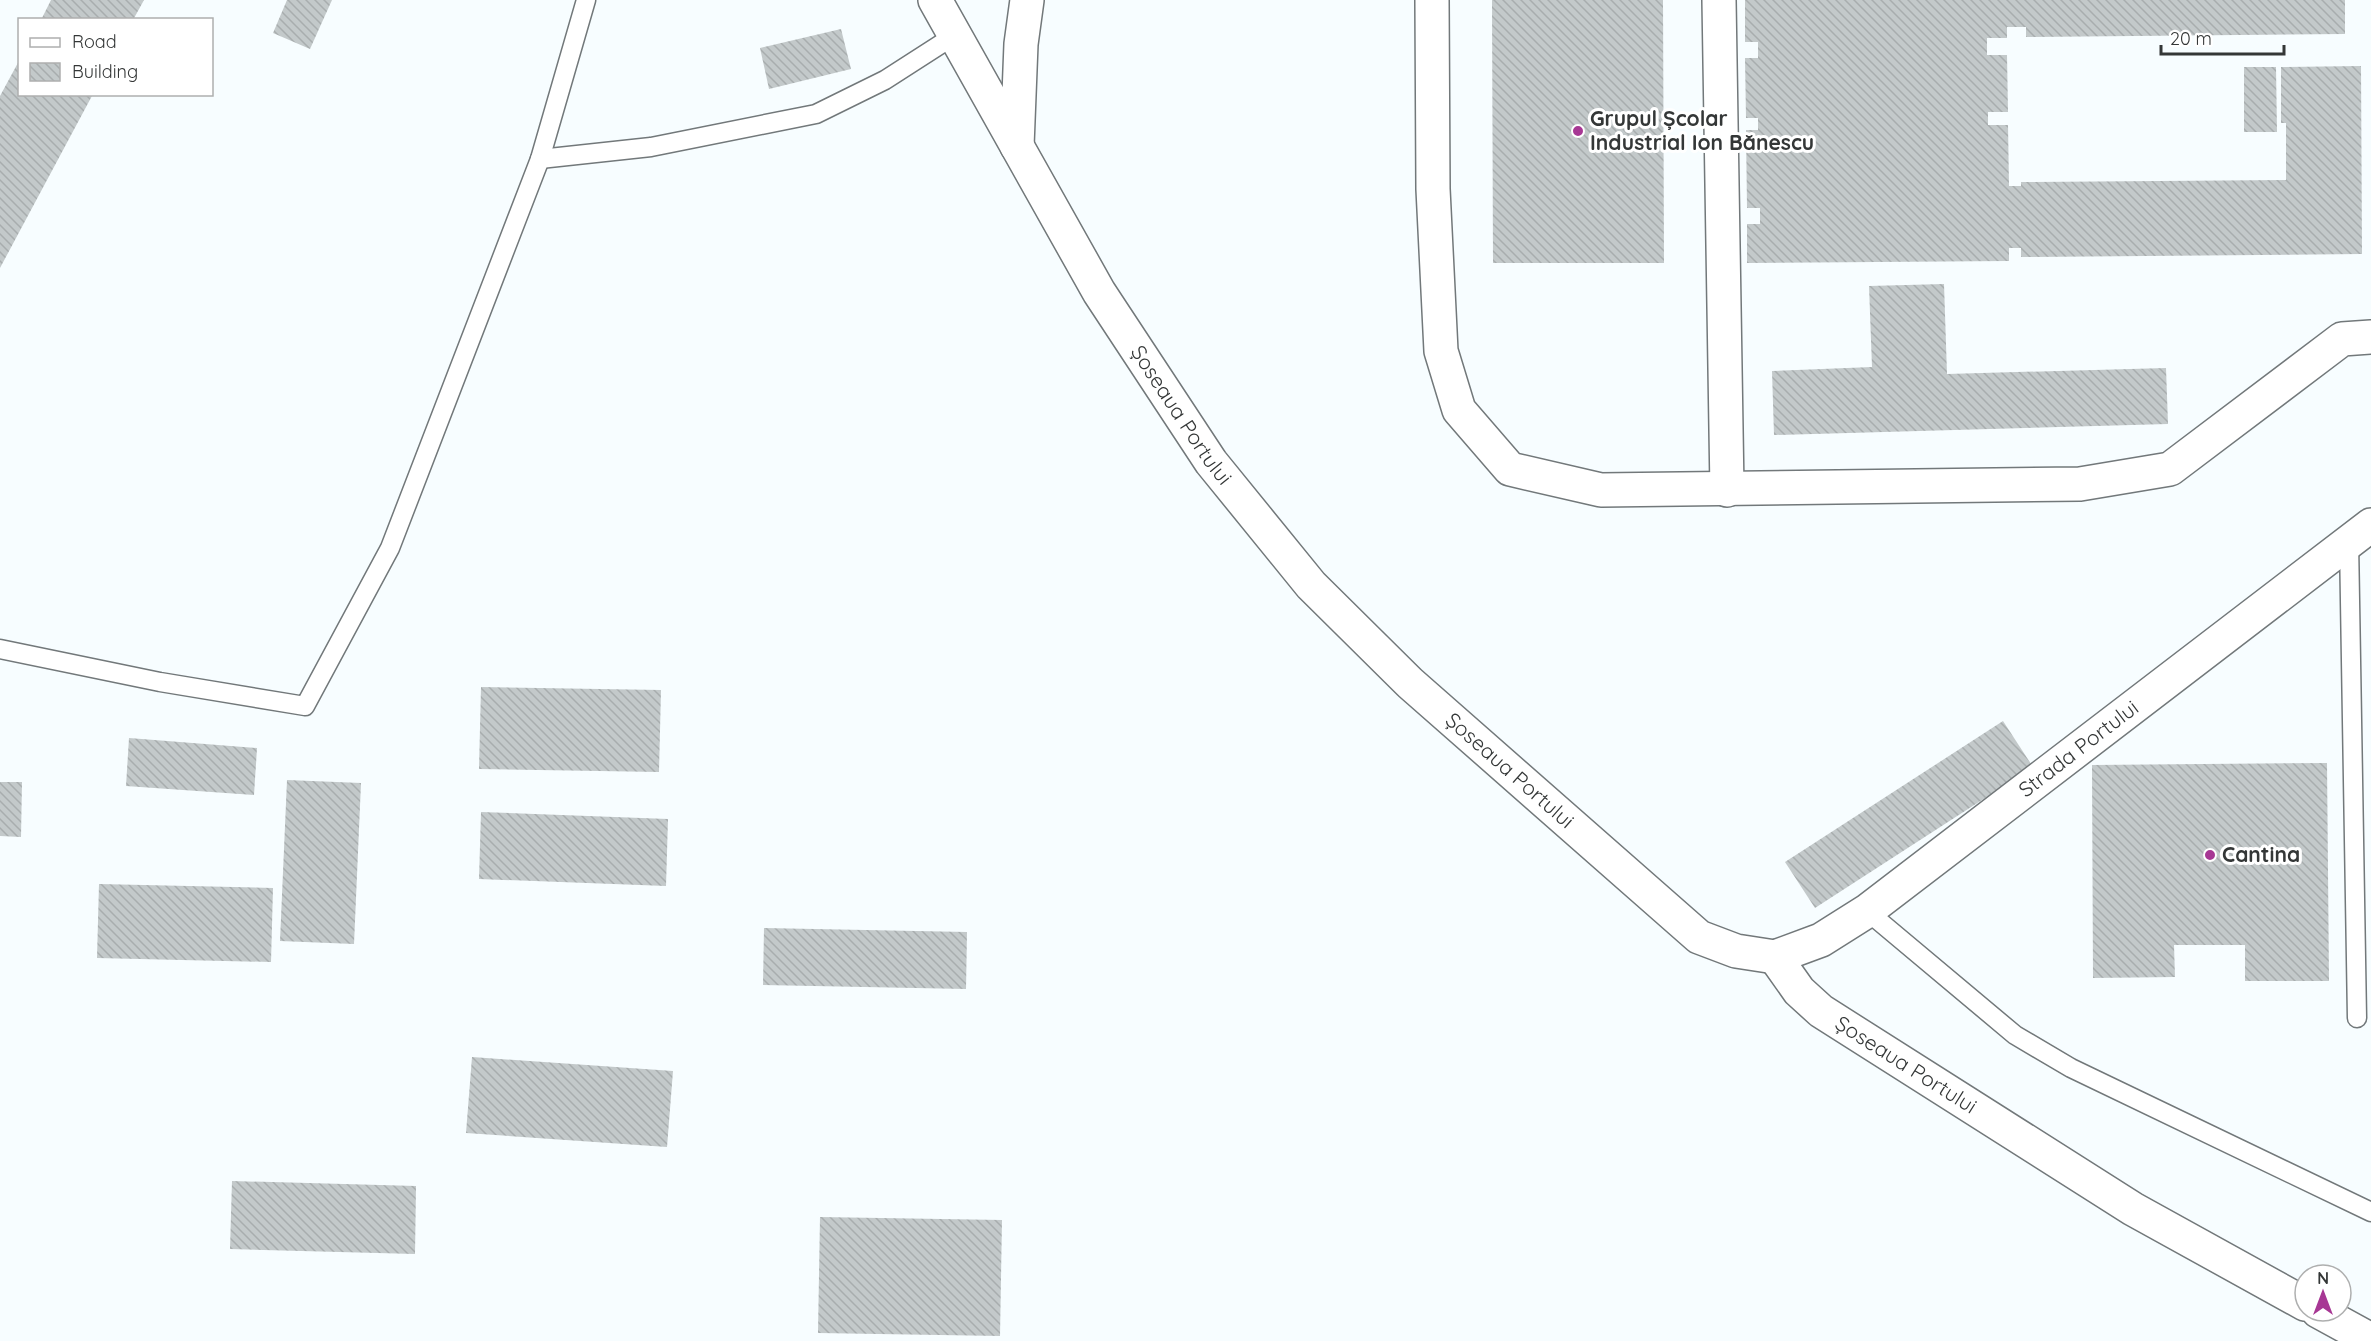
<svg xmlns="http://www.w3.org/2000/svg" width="2371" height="1341" font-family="Quicksand,sans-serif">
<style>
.building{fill:url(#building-back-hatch)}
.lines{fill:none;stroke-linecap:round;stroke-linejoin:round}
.lane-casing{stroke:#72787a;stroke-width:21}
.street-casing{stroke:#72787a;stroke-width:36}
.secondary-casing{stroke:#72787a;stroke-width:36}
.lane{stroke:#fff;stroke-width:18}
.street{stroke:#fff;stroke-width:33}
.secondary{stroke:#fff;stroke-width:33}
.poi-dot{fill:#a73794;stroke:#fff;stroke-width:2}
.labels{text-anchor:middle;stroke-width:6;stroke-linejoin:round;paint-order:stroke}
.poi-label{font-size:21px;font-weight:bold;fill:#343737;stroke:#fff;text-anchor:start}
.street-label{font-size:21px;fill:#343737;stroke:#fff}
</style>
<defs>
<pattern id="building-back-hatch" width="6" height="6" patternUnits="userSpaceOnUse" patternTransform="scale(1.5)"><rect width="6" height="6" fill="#c3c9ca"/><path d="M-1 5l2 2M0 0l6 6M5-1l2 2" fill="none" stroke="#a8adae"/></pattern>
</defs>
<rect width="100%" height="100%" fill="#f7fdff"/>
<!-- building -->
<g class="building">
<polygon points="51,0 144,0 133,20 41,20"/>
<polygon points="287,0 332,0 310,49 273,33"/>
<polygon points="1492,0 1663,0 1664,263 1493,263"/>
<polygon points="1745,0 2345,0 2345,34 2026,37 2026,27 2007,27 2007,38 1987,38 1987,55 2007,55 2008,112 1988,112 1988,125 2008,125 2009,186 2021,186 2021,182 2286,180 2286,123 2281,123 2281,67 2361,66 2362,254 2021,257 2021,248 2009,248 2009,261 1747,263 1747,224 1760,224 1760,208 1747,208 1746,130 1758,130 1758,118 1746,118 1745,58 1758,58 1758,42 1745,42"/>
<polygon points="841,29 851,69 769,89 760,48"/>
<polygon points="20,59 20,94 93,94 0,268 0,96"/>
<polygon points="2244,67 2276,67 2277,132 2244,132"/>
<polygon points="1944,284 1947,374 2166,368 2168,424 1774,435 1772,371 1872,367 1869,286"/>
<polygon points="481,687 661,690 659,772 479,769"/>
<polygon points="2003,721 2033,767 1815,908 1785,862"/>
<polygon points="129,738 257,748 254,795 126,786"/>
<polygon points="2327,763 2329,981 2245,981 2245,945 2174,945 2175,977 2093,978 2092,765"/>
<polygon points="287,780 361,783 354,944 280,941"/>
<polygon points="0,782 22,782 21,837 0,836"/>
<polygon points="481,812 668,819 666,886 479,879"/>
<polygon points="99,884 273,888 271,962 97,958"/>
<polygon points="764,928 967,932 966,989 763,985"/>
<polygon points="472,1057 673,1071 667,1147 466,1133"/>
<polygon points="232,1181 416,1186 415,1254 230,1249"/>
<polygon points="820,1217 1002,1220 1000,1336 818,1333"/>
</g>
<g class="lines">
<defs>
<g id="lane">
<polyline points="540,159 651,147 816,114 885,80 955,35"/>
<polyline points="2349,541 2357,1018"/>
<polyline points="0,649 160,682 305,706 390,548 540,159 586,0"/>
<polyline points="1867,911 2015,1035 2071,1068 2371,1212"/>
</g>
<g id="street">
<polyline points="1432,0 1433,189 1441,351 1459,410 1510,469 1601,490 2080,484 2170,469 2342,339 2371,337"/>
<polyline points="1719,0 1727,490"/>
<polyline points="1017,146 1021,44 1027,0"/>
<path id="s1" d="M1775,957l24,34 22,20 312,198 172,95"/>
<polyline points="2318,1311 2371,1340"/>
</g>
<g id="secondary">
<path id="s2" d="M935,0l164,292 112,170 100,123 99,98 289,254 37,14 39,6 46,-17 46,-29 504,-386"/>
</g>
</defs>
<!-- lane casing -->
<use href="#lane" class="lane-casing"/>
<!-- street casing -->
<use href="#street" class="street-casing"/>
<!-- secondary casing -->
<use href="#secondary" class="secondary-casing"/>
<!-- lane -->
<use href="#lane" class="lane"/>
<!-- street -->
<use href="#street" class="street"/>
<!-- secondary -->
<use href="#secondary" class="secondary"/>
</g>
<!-- markers -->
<g class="poi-dot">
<circle cx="1578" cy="131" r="6"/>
<circle cx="2210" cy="855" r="6"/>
</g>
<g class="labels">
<!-- poi labels -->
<g class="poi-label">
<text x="1590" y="126">Grupul Școlar<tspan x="1590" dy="24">Industrial Ion Bănescu</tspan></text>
<text x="2222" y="862">Cantina</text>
</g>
<!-- street labels -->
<g class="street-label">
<text dy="7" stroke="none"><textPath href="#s2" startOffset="483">Șoseaua Portului</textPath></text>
<text dy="7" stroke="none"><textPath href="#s2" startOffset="1670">Strada Portului</textPath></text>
<text dy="7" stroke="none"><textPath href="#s2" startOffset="969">Șoseaua Portului</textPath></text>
<text dy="7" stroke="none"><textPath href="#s1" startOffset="172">Șoseaua Portului</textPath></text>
</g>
</g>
<!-- legend -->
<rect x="18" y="18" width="195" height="78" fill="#ffffff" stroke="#aeafaf" stroke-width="1.5"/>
<rect x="30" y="38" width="30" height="9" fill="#ffffff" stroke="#aeafaf" stroke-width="1.5"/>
<text x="72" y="48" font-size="18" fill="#343737">Road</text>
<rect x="30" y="63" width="30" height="18" fill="url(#building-back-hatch)" stroke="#aeafaf" stroke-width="1.5"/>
<text x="72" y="78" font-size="18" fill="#343737">Building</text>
<!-- north arrow -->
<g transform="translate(2323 1293)"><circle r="28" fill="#ffffff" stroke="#aeafaf" stroke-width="1.5"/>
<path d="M0-4.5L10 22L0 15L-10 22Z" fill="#a73794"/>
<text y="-9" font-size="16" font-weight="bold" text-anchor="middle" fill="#343737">N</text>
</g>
<!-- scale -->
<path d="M2161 45v9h123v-9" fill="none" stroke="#343737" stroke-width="3"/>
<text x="2170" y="45" font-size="18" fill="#343737" stroke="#ffffff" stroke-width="4.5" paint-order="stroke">20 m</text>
</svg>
